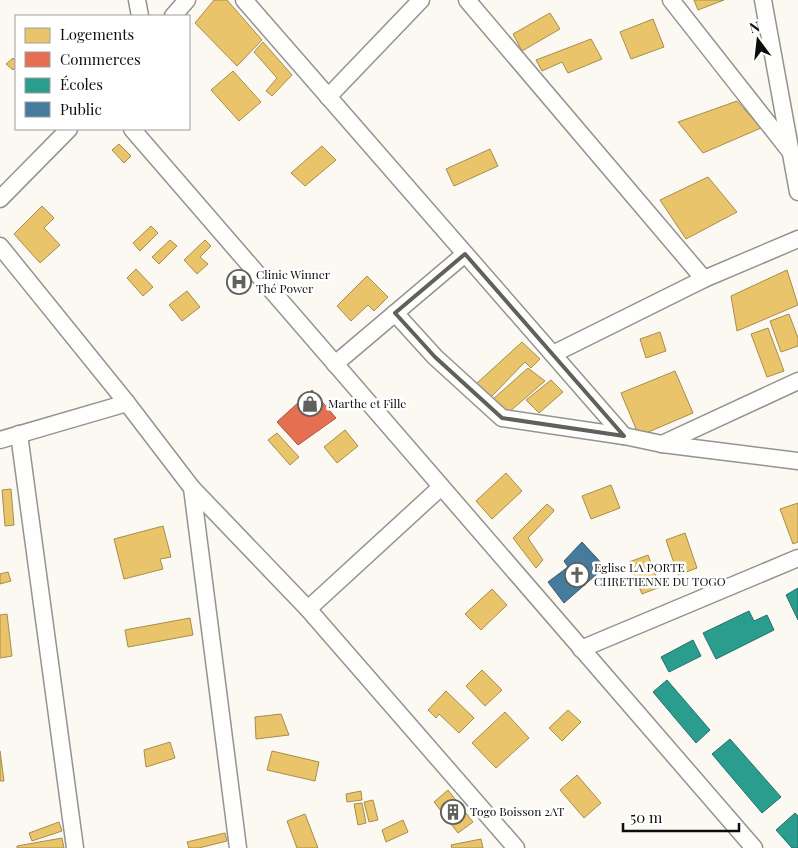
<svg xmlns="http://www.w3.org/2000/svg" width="798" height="848" font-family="'Playfair Display',serif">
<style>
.homes{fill:#e9c46a;stroke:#a78d4e}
.shops{fill:#e76f51;stroke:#a6523d}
.schools{fill:#2a9d8f;stroke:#217268}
.public{fill:#457b9d;stroke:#345a72}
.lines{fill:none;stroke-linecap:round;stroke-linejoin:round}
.street-casing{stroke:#949390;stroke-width:19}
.street{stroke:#fefefd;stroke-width:16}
.marked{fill:none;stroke:#60605d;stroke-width:4;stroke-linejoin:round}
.labels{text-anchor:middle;stroke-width:5;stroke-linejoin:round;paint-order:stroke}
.poi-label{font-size:12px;fill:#0d0d0d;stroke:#fff;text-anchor:start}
</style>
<rect width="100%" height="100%" fill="#fbf9f2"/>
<!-- homes -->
<g class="homes">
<polygon points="214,0 227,0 262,40 237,66 195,23"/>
<polygon points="694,0 724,0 698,10"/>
<polygon points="550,13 560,29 522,51 513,34"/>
<polygon points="653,19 664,47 631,59 620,32"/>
<polygon points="591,39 602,59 568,73 562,62 542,71 536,60"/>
<polygon points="263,42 292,75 272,96 266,91 277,78 254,52"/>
<polygon points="13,58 16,61 16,67 13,70 6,64"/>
<polygon points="233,71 261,102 239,121 211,90"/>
<polygon points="737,101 761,128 703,153 678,122"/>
<polygon points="119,144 131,156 124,163 112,150"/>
<polygon points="322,146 336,160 305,186 291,173"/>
<polygon points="490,149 498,166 454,186 446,169"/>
<polygon points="708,177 737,212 686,239 660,200"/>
<polygon points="42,206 54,218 44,228 60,245 40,263 14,234"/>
<polygon points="151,226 158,233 140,251 133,243"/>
<polygon points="170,240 177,246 159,264 152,257"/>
<polygon points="205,240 211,246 200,257 208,264 197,274 184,260"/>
<polygon points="136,269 153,287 143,296 127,278"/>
<polygon points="787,270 798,305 737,331 731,296"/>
<polygon points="367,276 388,297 374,311 368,305 351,321 337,306"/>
<polygon points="187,291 200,307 182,321 169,305"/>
<polygon points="789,314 798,338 798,346 781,352 770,321"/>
<polygon points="768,328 784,371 767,377 751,334"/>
<polygon points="660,332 666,351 646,358 640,339"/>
<polygon points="522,342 540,359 531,368 525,362 490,398 476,384"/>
<polygon points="528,368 545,381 508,413 492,400"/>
<polygon points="675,371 693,413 639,436 621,393"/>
<polygon points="551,380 563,392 539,413 526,400"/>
<polygon points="345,430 358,446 337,463 324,447"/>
<polygon points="277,433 299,457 290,465 268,440"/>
<polygon points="506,473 522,491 492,519 476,501"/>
<polygon points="611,485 620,508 591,519 582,496"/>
<polygon points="11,489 14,525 5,526 2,490"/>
<polygon points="798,503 798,542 793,544 780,509"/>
<polygon points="547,504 554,510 553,512 528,538 543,560 536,568 513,538"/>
<polygon points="163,526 171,557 160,559 163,569 124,579 114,539"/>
<polygon points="685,533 697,568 678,575 666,540"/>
<polygon points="648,555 660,587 642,594 629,562"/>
<polygon points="8,572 11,581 0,584 0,574"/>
<polygon points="492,589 507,605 481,630 465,614"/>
<polygon points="7,614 12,656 0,658 0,615"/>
<polygon points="190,618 193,635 128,647 125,630"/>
<polygon points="482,670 502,690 485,706 466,686"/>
<polygon points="446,691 474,718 459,733 439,714 436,718 428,710"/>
<polygon points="568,710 581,722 562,741 549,728"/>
<polygon points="505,712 529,738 496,768 472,743"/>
<polygon points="281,714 289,735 256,739 255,717"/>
<polygon points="170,742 175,758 146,767 144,750"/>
<polygon points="0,751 4,781 0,781"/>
<polygon points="272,751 319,762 315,781 267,770"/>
<polygon points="577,775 601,803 584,818 560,790"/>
<polygon points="448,790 473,822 458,833 434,802"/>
<polygon points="361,791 362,800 347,802 346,794"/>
<polygon points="373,800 378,820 369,822 364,802"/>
<polygon points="362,803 366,823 358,825 354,804"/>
<polygon points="305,814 318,848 297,848 287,821"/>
<polygon points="403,820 408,832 386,842 382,830"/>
<polygon points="59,822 62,831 32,841 29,833"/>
<polygon points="225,833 227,841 199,848 189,848 187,842"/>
<polygon points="62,838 64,848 17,848 17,846"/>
<polygon points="481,839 483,848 452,848 451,845"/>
</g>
<!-- shops -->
<polygon class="shops" points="312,390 336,418 298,445 277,422"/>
<!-- schools -->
<g class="schools">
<polygon points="798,588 798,620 786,595"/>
<polygon points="749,611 754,621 767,615 774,630 716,659 703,633"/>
<polygon points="693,640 701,656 669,672 661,657"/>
<polygon points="667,680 710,730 696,743 653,692"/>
<polygon points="730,739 781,797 762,813 712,754"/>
<polygon points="795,813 798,816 798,848 792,848 776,830"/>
</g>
<!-- public -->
<polygon class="public" points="582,542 605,567 564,603 548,582 568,567 564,561"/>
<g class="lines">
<defs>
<g id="street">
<polyline points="137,0 140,16"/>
<polyline points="244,0 624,436"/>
<polyline points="467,0 704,279"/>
<polyline points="671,0 789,150"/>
<polyline points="763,0 798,192"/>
<polyline points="173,16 187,0"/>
<polyline points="328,97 421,0"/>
<polyline points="132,129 754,848"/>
<polyline points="0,199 69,129"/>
<polyline points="0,246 127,403 192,488 308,609 516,848"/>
<polyline points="395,313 435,357 502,418 624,436 662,444 798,461"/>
<polyline points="553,354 704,279 798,239"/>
<polyline points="335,364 465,254"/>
<polyline points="19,434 75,848"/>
<polyline points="0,440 127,403"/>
<polyline points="662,444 798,381"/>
<polyline points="192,488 238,848"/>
<polyline points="308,609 441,487"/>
<polyline points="581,649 798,558"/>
</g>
</defs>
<!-- street casing -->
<use href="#street" class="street-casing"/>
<!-- street -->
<use href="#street" class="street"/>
</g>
<!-- marked area -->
<path class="marked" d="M465,254l159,182 -122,-18 -67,-61 -40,-44z"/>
<!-- icons -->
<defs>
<symbol id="hospital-ring" viewBox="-11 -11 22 22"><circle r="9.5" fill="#fff" stroke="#60605d" stroke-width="1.5"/><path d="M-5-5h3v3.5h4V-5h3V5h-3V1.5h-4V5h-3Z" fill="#60605d"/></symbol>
<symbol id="shop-ring" viewBox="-11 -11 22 22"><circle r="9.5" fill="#fff" stroke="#60605d" stroke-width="1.5"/><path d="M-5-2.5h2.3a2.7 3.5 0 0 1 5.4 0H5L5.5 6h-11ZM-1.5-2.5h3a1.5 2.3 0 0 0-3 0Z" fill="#60605d"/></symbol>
<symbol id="church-ring" viewBox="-11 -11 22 22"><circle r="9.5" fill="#fff" stroke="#60605d" stroke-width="1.5"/><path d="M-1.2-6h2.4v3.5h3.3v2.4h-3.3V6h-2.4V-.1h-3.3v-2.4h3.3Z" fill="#60605d"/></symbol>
<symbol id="building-ring" viewBox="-11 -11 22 22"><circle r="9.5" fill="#fff" stroke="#60605d" stroke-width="1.5"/><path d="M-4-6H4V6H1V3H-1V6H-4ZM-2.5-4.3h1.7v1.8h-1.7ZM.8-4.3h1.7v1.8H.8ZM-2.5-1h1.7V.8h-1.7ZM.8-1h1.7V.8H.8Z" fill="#60605d"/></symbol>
</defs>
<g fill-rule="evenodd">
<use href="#hospital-ring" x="225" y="268" width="28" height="28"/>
<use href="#shop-ring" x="296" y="390" width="28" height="28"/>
<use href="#church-ring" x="563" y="561" width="28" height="28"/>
<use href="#building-ring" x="439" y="798" width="28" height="28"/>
</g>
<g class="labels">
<!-- poi labels -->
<g class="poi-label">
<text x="256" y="279">Clinic Winner<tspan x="256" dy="14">Thé Power</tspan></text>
<text x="328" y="408">Marthe et Fille</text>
<text x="594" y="572">Eglise LA PORTE<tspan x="594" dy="14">CHRETIENNE DU TOGO</tspan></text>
<text x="470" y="816">Togo Boisson 2AT</text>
</g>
</g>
<!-- legend -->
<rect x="15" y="15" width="175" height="115" fill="#ffffff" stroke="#9e9e9e"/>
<rect x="25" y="28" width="25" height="15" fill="#e9c46a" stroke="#9e9e9e"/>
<text x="60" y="40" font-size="15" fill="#0d0d0d">Logements</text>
<rect x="25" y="52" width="25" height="15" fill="#e76f51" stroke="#9e9e9e"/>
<text x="60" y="65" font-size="15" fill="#0d0d0d">Commerces</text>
<rect x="25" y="78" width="25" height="15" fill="#2a9d8f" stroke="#9e9e9e"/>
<text x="60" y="90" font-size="15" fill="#0d0d0d">Écoles</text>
<rect x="25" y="102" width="25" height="15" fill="#457b9d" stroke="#9e9e9e"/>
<text x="60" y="115" font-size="15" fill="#0d0d0d">Public</text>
<!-- north arrow -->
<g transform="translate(758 40) rotate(345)" stroke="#ffffff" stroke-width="4" paint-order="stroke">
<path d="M0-4L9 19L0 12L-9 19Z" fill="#0d0d0d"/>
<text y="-8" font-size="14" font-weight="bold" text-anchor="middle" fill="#0d0d0d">N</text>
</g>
<!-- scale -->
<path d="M623 823v8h116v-8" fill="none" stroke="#0d0d0d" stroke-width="2.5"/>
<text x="630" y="823" font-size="15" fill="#0d0d0d" stroke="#ffffff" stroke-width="4" paint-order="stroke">50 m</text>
</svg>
